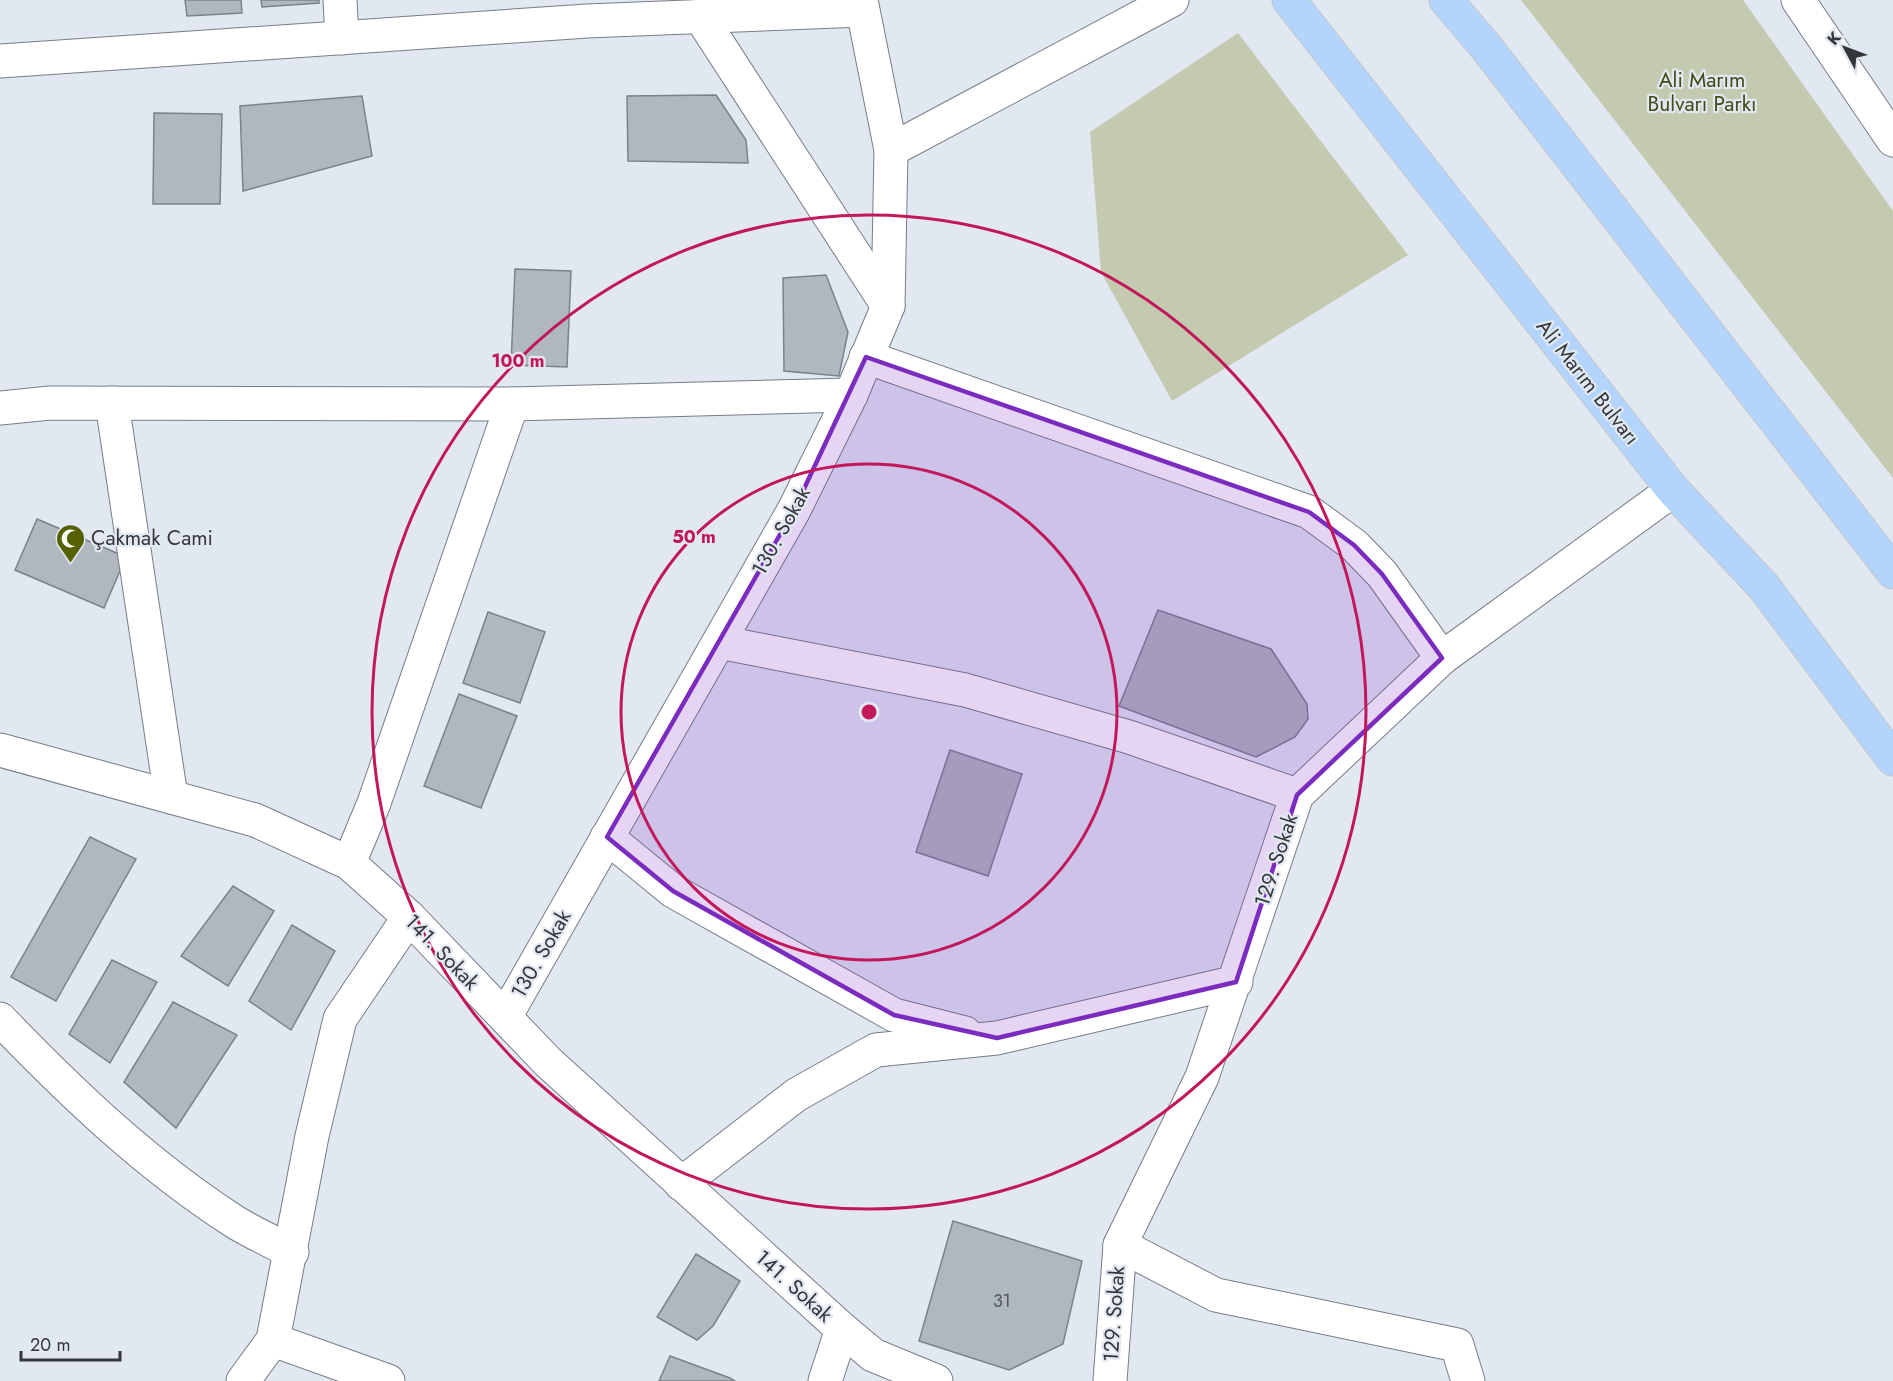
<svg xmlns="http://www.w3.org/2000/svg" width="1893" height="1381" font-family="Jost,sans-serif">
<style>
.green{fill:#c4caaf}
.building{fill:#b0b7c0;stroke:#7b828a;stroke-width:1.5}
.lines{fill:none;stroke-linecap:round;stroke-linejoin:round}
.minor-casing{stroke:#767d85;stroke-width:35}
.major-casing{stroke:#c6c7c8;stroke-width:35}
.minor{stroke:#fff;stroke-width:33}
.major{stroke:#b2d4fd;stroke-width:33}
.marked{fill:#7b2cbf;fill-opacity:0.2;stroke:#7b2cbf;stroke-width:4.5;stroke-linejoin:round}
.ring{fill:none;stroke:#c2185b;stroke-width:3}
.labels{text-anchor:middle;stroke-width:4.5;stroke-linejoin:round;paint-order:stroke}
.number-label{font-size:18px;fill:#53575c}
.park-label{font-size:21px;fill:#424a14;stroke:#e1e8f2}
.street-label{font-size:21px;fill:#34373a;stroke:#e1e8f2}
.poi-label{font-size:21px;fill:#34373a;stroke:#e1e8f2;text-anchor:start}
.centre{fill:#c2185b;stroke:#e1e8f2;stroke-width:3}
.ring-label{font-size:18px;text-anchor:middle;font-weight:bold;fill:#c2185b;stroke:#e1e8f2;stroke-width:4.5;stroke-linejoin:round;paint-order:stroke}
</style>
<rect width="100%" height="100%" fill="#e1e8f2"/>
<!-- green -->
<g class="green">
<polygon points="1521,0 1743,0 1893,211 1893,478"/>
<polygon points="1238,33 1408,255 1172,401 1101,272 1090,132"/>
</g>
<!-- building -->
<g class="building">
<polygon points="185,0 241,0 242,13 187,16"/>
<polygon points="261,0 319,0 319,3 262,7"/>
<polygon points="716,95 746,140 748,163 628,161 627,96"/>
<polygon points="362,96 372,156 243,191 240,106"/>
<polygon points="154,113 222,114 220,204 153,204"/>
<polygon points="515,269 571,271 567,367 511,365"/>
<polygon points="826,275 848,332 839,376 784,371 783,278"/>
<polygon points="37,519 126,557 104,608 15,570"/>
<polygon points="1158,610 1271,649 1307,704 1308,719 1295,737 1256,757 1119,706"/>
<polygon points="488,612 545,632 520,703 463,683"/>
<polygon points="459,694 517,716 481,808 424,786"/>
<polygon points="950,750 1022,774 988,876 916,852"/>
<polygon points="90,837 136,859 56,1001 11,977"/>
<polygon points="233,886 274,911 228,986 181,956"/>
<polygon points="292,925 335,951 291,1030 249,1001"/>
<polygon points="112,960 157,982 110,1063 69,1034"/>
<polygon points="173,1002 237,1035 176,1128 124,1082"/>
<polygon points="953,1221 1082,1261 1063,1344 1009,1370 919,1341"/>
<polygon points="696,1254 740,1281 713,1326 697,1340 657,1317"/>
<polygon points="670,1356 730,1378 735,1381 659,1381"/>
</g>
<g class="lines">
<defs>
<g id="minor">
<polyline points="340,0 342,38"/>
<polyline points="1798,0 1893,140"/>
<polyline points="700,16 888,306"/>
<polyline points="0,61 587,21 862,10"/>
<polyline points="891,150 1172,0"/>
<polyline points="866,357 1309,512 1354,545 1382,574 1442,658"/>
<polyline points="112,403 171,797"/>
<polyline points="0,408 50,403 512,404 851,395"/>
<polyline points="719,642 965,690 1129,737 1297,795"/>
<polyline points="0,750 255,820 349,863 409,917 548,1062 842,1329 825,1381"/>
<polyline points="607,837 673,891 894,1015 965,1033"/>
<polyline points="349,863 374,803 512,404"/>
<polyline points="505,1017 794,510 851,395 888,306 891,150 861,0"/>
<path d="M0,1019c72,75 148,147 235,203 18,11 38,20 57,30"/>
<polyline points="681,1184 796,1095 876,1050 997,1038 1236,982"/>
<polyline points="1120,1245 1216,1295 1457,1345 1468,1381"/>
<polyline points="842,1329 873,1355 936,1381"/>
<polyline points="273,1340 388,1381"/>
<polyline points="243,1381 273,1340 312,1136 340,1019 409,917"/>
<polyline points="1110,1381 1120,1245 1202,1077 1297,795 1442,658 1673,490"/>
</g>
<g id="major">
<polyline points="1289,0 1673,490 1764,587 1893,759"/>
<polyline points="1446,0 1486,47 1893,572"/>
</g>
</defs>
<!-- minor casing -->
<use href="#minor" class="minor-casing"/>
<!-- major casing -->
<use href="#major" class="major-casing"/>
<!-- minor -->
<use href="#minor" class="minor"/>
<!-- major -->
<use href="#major" class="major"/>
</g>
<!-- marked area -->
<path class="marked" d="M866,357l443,155 45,33 28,29 60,84 -145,137 -61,187 -239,56 -103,-23 -221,-124 -66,-54 187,-327z"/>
<!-- distance rings -->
<g class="ring">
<circle cx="869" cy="712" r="248"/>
<circle cx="869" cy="712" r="497"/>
</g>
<!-- icons -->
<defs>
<symbol id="mosque-pin" viewBox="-11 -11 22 30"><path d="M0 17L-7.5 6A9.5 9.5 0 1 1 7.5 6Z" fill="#566201" stroke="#e1e8f2"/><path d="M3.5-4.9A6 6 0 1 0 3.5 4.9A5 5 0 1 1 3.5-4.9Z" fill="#fff"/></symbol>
</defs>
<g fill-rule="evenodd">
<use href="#mosque-pin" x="54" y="522" width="33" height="45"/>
</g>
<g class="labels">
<!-- number labels -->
<g class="number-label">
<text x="1002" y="1307">31</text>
</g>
<!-- park labels -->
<g class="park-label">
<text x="1702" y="87">Ali Marım<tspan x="1702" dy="24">Bulvarı Parkı</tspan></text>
</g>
<!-- street labels -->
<g class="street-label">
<text transform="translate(1588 382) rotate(52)" y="7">Ali Marım Bulvarı</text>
<text transform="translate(781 531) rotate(-61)" y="7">130. Sokak</text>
<text transform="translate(1276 860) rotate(-72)" y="7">129. Sokak</text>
<text transform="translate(442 952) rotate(46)" y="7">141. Sokak</text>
<text transform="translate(541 954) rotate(-60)" y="7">130. Sokak</text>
<text transform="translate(794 1286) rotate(42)" y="7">141. Sokak</text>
<text transform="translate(1114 1314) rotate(-86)" y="7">129. Sokak</text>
</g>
<!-- poi labels -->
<g class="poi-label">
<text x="91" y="545">Çakmak Cami</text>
</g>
</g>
<circle cx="869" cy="712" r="9" class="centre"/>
<g class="ring-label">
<text x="518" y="367">100 m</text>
<text x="694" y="543">50 m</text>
</g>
<!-- north arrow -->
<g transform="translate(1845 48) rotate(311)" stroke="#e1e8f2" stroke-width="4.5" paint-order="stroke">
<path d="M0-4.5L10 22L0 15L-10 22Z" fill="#34373a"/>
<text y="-9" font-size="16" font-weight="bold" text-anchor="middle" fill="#34373a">K</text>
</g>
<!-- scale -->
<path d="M21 1351v9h99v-9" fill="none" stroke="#34373a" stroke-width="3"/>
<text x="30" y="1351" font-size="18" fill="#34373a" stroke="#e1e8f2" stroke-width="4.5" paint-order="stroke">20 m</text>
</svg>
